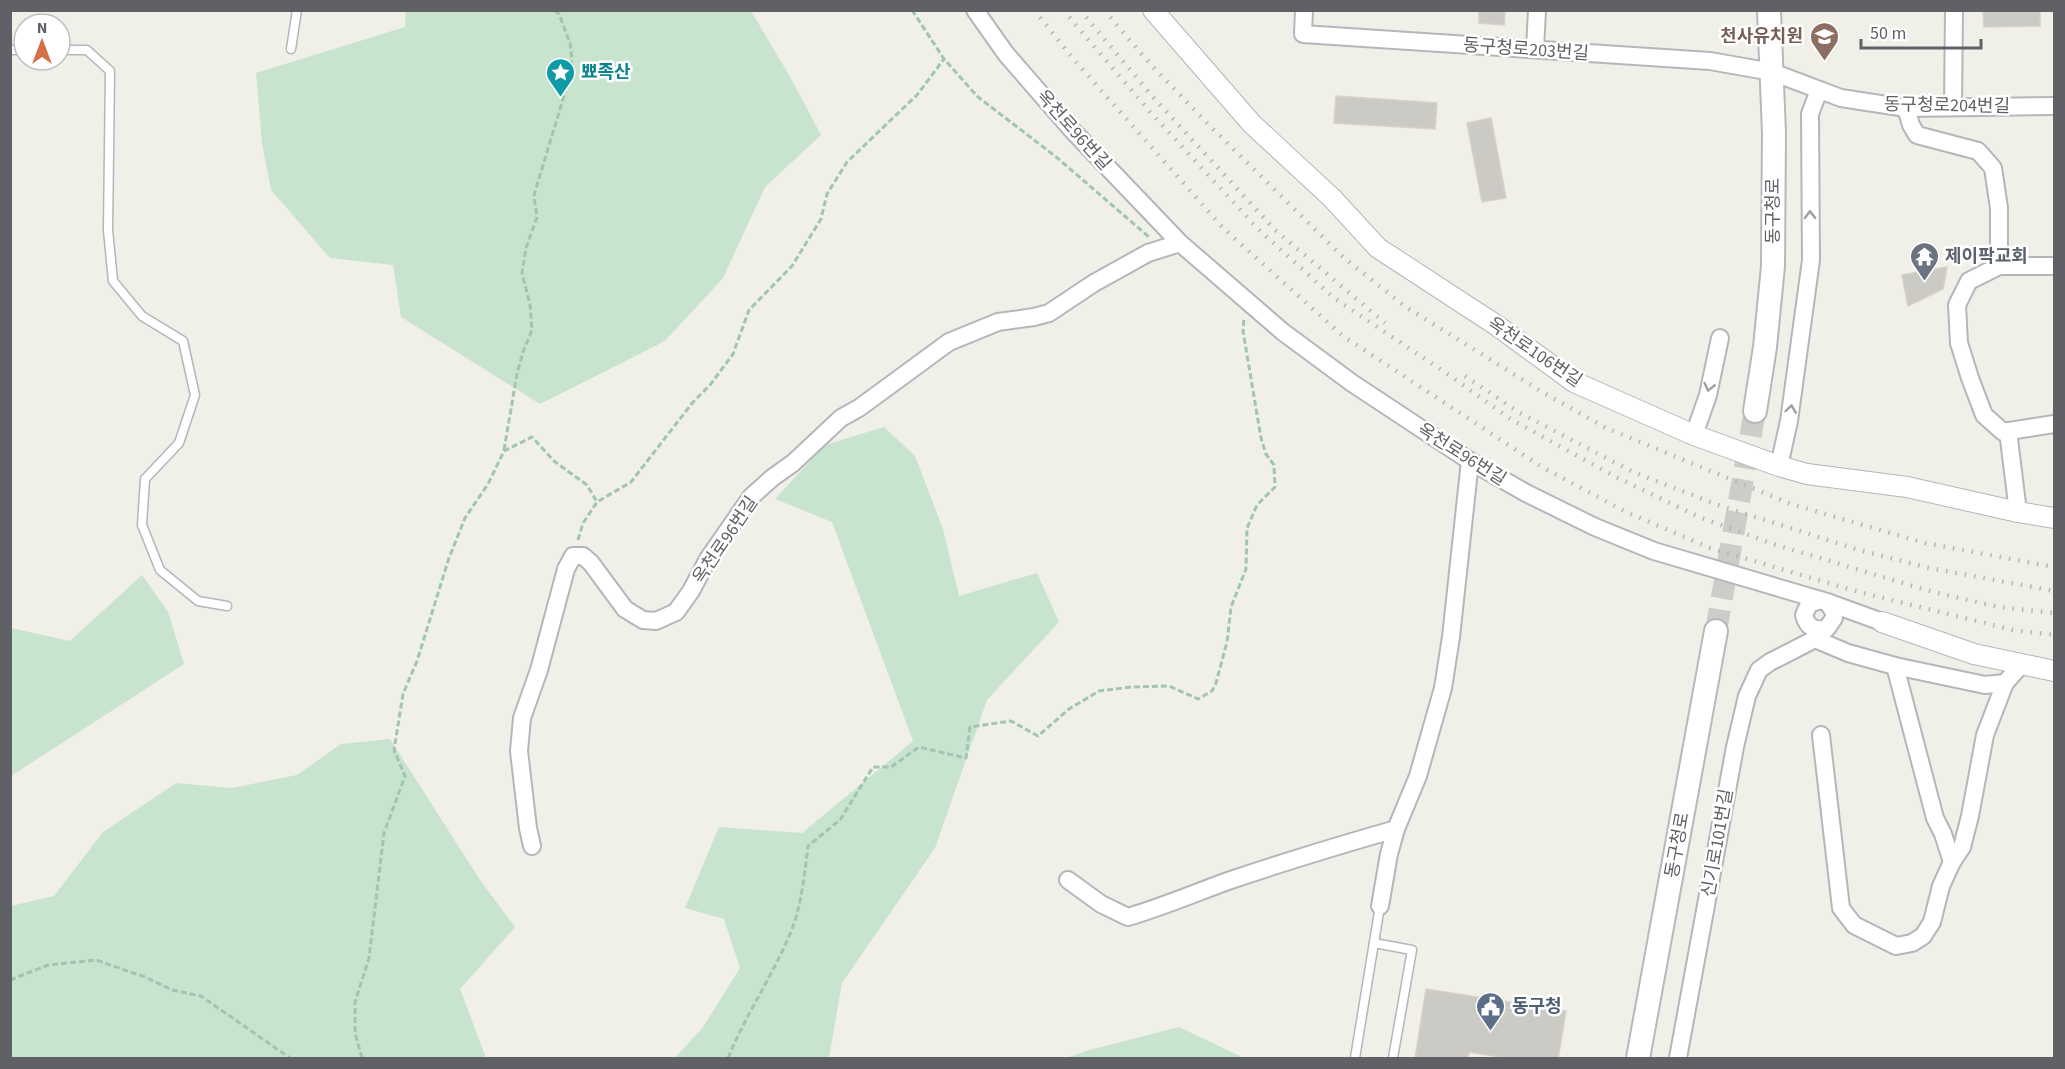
<svg xmlns="http://www.w3.org/2000/svg" width="2065" height="1069" font-family="'Source Sans 3','Noto Sans KR',sans-serif">
<style>
.green{fill:#c8e4ce}
.building{fill:#cbcac5;stroke:#d4d2c7;stroke-width:1.5}
.lines{fill:none;stroke-linecap:round;stroke-linejoin:round}
.secondary-tunnel{stroke:#ccccc8;stroke-width:22;stroke-dasharray:22 11;stroke-linecap:butt}
.service-casing{stroke:#b5b6bb;stroke-width:11}
.minor-casing{stroke:#b5b6bb;stroke-width:20}
.tertiary-casing{stroke:#b5b6bb;stroke-width:22}
.secondary-casing{stroke:#b6b8bd;stroke-width:26}
.path{stroke:#a1c4b3;stroke-width:3;stroke-dasharray:6 3;stroke-linecap:butt}
.service{stroke:#fff;stroke-width:8}
.minor{stroke:#fff;stroke-width:16}
.tertiary{stroke:#fff;stroke-width:20}
.secondary{stroke:#fff;stroke-width:22}
.rail{stroke:#b5b5b6;stroke-width:4.5;stroke-dasharray:1.5 8;stroke-linecap:butt}
.oneway{stroke:#9fa0a3}
.labels{text-anchor:middle;stroke-width:5;stroke-linejoin:round;paint-order:stroke}
.education-label{font-size:18px;font-weight:bold;fill:#785e54;stroke:#fff;text-anchor:end}
.street-label{font-size:18px;fill:#5f6166;stroke:#fff}
.culture-label{font-size:18px;font-weight:bold;fill:#0d838f;stroke:#fff;text-anchor:start}
.worship-label{font-size:18px;font-weight:bold;fill:#5b616d;stroke:#fff;text-anchor:start}
.service-label{font-size:18px;font-weight:bold;fill:#4e5e75;stroke:#fff;text-anchor:start}
</style>
<rect width="100%" height="100%" fill="#f0efe8"/>
<!-- green -->
<g class="green">
<polygon points="406,11 751,11 788,73 821,135 765,187 723,278 665,341 540,404 401,317 393,265 330,258 271,190 262,143 256,73 405,27"/>
<polygon points="884,427 915,456 943,529 959,596 1037,573 1059,622 987,700 935,848 842,983 829,1058 675,1058 703,1027 740,968 724,919 685,908 719,827 802,833 913,741 832,522 775,499 825,445"/>
<polygon points="142,575 168,612 184,664 11,776 11,628 70,641"/>
<polygon points="390,739 480,880 515,927 460,989 486,1058 11,1058 11,906 54,896 103,832 176,783 232,788 297,775 341,744"/>
<polygon points="1179,1027 1244,1058 1066,1058 1086,1051"/>
</g>
<!-- building -->
<g class="building">
<polygon points="1479,10 1505,10 1504,25 1479,23"/>
<polygon points="1983,10 2040,10 2040,26 1984,27"/>
<polygon points="1336,96 1437,103 1435,129 1334,123"/>
<polygon points="1491,118 1506,198 1482,202 1467,123"/>
<polygon points="1947,267 1943,289 1908,306 1902,275"/>
<polygon points="1426,989 1566,1011 1558,1059 1512,1059 1469,1052 1468,1059 1415,1059"/>
</g>
<g class="lines">
<!-- secondary-tunnel -->
<polyline class="secondary-tunnel" points="1716,631 1755,411"/>
<defs>
<g id="service">
<polyline points="291,49 297,10"/>
<polyline points="10,50 24,50"/>
<polyline points="60,50 87,50 110,71 108,230 113,281 142,316 183,341 195,395 179,443 145,479 142,525 160,570 198,601 227,606"/>
<polyline points="1374,943 1412,950 1393,1058"/>
<polyline points="1355,1058 1380,906"/>
</g>
<g id="minor">
<path d="M975,10l31,44 66,76 108,113 103,89 69,51 118,78 56,32 69,34 59,24 173,51 7,10v6l-7,10c-12,4 -20,-1 -23,-13l5,-11 12,-4"/>
<polyline points="1304,10 1303,34 1710,61 1772,72 1841,98 1906,108 2054,106"/>
<polyline points="1535,49 1537,10"/>
<polyline points="1953,106 1954,10"/>
<polyline points="1906,108 1911,125 1917,135 1978,151 1993,168 1999,208 1999,266"/>
<polyline points="2054,266 1999,266 1969,281 1957,305 1959,343 1970,378 1984,415 2003,432 2054,424"/>
<polyline points="2008,431 2018,512"/>
<polyline points="1694,435 1708,395 1720,338"/>
<polyline points="1779,466 1789,421 1811,260 1810,114 1819,90"/>
<polyline points="1827,602 1882,622"/>
<polyline points="1815,639 1848,653 1895,666 1985,685 2005,683 2021,665"/>
<polyline points="1895,666 1935,818 1943,834 1952,862"/>
<polyline points="1821,735 1841,908 1854,925 1896,946 1912,943 1923,936 1932,922 1941,886 1952,862 1962,847 1970,816 1985,735 2005,683"/>
<polyline points="532,846 528,828 519,751 522,718 539,670 566,569 573,556 583,556 591,563 625,609 643,620 656,621 676,612 691,591 708,559 751,497 772,478 793,463 841,418 859,408 949,342 998,322 1034,317 1049,313 1094,283 1148,253 1180,243"/>
<path d="M1068,880l33,24 27,13c34,-10 67,-24 100,-36 56,-19 112,-36 168,-52"/>
<polyline points="1380,906 1389,854 1396,829 1418,776 1443,688 1451,637 1470,461"/>
<polyline points="1678,1058 1735,747 1747,696 1759,670 1770,662 1815,639 1827,628"/>
</g>
<g id="tertiary">
<polyline points="1153,10 1252,124 1332,198 1378,248 1496,325 1574,382 1694,435 1779,466 1807,474 1907,487 2018,512 2054,518"/>
<polyline points="1882,622 1974,654 2054,671"/>
</g>
<g id="secondary">
<polyline points="1755,411 1765,347 1773,266 1774,133 1769,10"/>
<polyline points="1638,1058 1716,631"/>
</g>
</defs>
<!-- service casing -->
<use href="#service" class="service-casing"/>
<!-- minor casing -->
<use href="#minor" class="minor-casing"/>
<!-- tertiary casing -->
<use href="#tertiary" class="tertiary-casing"/>
<!-- secondary casing -->
<use href="#secondary" class="secondary-casing"/>
<!-- path -->
<g class="path">
<polyline points="912,10 944,59 978,97 1055,156 1149,237"/>
<polyline points="504,450 517,374 523,352 532,330 530,305 522,273 526,248 537,217 534,195 564,96 572,60 570,43 559,14 554,10"/>
<polyline points="578,540 583,523 597,502 631,482 693,402 710,385 733,354 749,310 792,266 821,219 827,194 847,162 917,95 944,59"/>
<polyline points="10,980 48,965 96,960 145,977 172,990 201,996 290,1058"/>
<polyline points="362,1058 355,1033 355,1002 369,958 384,833 405,776 394,750 403,694 417,661 449,558 465,518 488,484 504,451 532,437 554,461 587,485 597,502"/>
<path d="M728,1058c18,-44 46,-84 64,-129 9,-22 13,-58 16,-83l32,-26 33,-53h18l28,-20 47,11 4,-31 41,-6 27,15 31,-27 30,-18 32,-4 38,-1 29,13 14,-8 4,-8 11,-41 4,-35 15,-38 1,-41 10,-23 18,-18 -1,-22 -8,-11 -5,-16 -18,-107 1,-13"/>
</g>
<!-- service -->
<use href="#service" class="service"/>
<!-- minor -->
<use href="#minor" class="minor"/>
<!-- tertiary -->
<use href="#tertiary" class="tertiary"/>
<!-- secondary -->
<use href="#secondary" class="secondary"/>
<!-- rail -->
<g class="rail">
<polyline points="1034,10 1076,62 1224,229 1343,336 1542,467 1626,512 1710,548 1859,592 2013,630 2054,635"/>
<polyline points="1063,10 1151,113 1258,229 1334,298 1449,375 1512,420 1616,477 1699,517 1773,544 1933,592 1999,607 2054,613"/>
<polyline points="1080,10 1153,97 1275,230 1385,323"/>
<polyline points="1104,10 1152,66 1210,126 1344,258 1406,307 1544,393 1606,428 1791,504 1925,543 2054,567"/>
<polyline points="1465,376 1520,413 1633,472 1718,505 1859,550 1925,567 2054,591"/>
</g>
</g>
<!-- one-way arrows -->
<defs><path id="oneway-chevron" d="M-2-3.5L2.5 0L-2 3.5" fill="none" stroke-width="1.6" stroke-linecap="round" stroke-linejoin="round" transform="scale(1.5)"/></defs>
<g class="oneway">
<use href="#oneway-chevron" transform="translate(1810 215) rotate(-91)"/>
<use href="#oneway-chevron" transform="translate(1709 387) rotate(103)"/>
<use href="#oneway-chevron" transform="translate(1791 409) rotate(-82)"/>
</g>
<!-- icons -->
<defs>
<symbol id="school-pin" viewBox="-11 -11 22 30"><path d="M0 17L-7.5 6A9.5 9.5 0 1 1 7.5 6Z" fill="#8d6e63" stroke="#fff"/><path d="M0-5L7-2L0 1L-7-2ZM-4 1L0 2.5L4 1V4Q0 6-4 4Z" fill="#fff"/></symbol>
<symbol id="sight-pin" viewBox="-11 -11 22 30"><path d="M0 17L-7.5 6A9.5 9.5 0 1 1 7.5 6Z" fill="#0f9aa8" stroke="#fff"/><path d="M0-6L1.8-2.2L6-1.7L2.9 1.2L3.7 5.4L0 3.3L-3.7 5.4L-2.9 1.2L-6-1.7L-1.8-2.2Z" fill="#fff"/></symbol>
<symbol id="temple-pin" viewBox="-11 -11 22 30"><path d="M0 17L-7.5 6A9.5 9.5 0 1 1 7.5 6Z" fill="#6b7280" stroke="#fff"/><path d="M0-6L5-2H3V0L6.5 2.5H4V6H1.5V3h-3V6H-4V2.5H-6.5L-3 0V-2H-5Z" fill="#fff"/></symbol>
<symbol id="civic-pin" viewBox="-11 -11 22 30"><path d="M0 17L-7.5 6A9.5 9.5 0 1 1 7.5 6Z" fill="#5c6f8a" stroke="#fff"/><path d="M-.6-6.5H3V-4.5H.6V-3L4-1V1h2V6H-6V1h2V-1L-.6-3ZM-1.2 2.5V6h2.4V2.5Z" fill="#fff"/></symbol>
</defs>
<g fill-rule="evenodd">
<use href="#school-pin" x="1808" y="20" width="33" height="45"/>
<use href="#sight-pin" x="544" y="56" width="33" height="45"/>
<use href="#temple-pin" x="1908" y="240" width="33" height="45"/>
<use href="#civic-pin" x="1474" y="990" width="33" height="45"/>
</g>
<g class="labels">
<!-- education labels -->
<g class="education-label">
<text x="1803" y="42">천사유치원</text>
</g>
<!-- street labels -->
<g class="street-label">
<text transform="translate(1526 49) rotate(4)" y="6">동구청로203번길</text>
<text transform="translate(1947 105) rotate(1)" y="6">동구청로204번길</text>
<text transform="translate(1074 130) rotate(48)" y="6">옥천로96번길</text>
<text transform="translate(1773 211) rotate(-90)" y="6">동구청로</text>
<text transform="translate(1535 352) rotate(34)" y="6">옥천로106번길</text>
<text transform="translate(1462 454) rotate(32)" y="6">옥천로96번길</text>
<text transform="translate(725 540) rotate(-56)" y="6">옥천로96번길</text>
<text transform="translate(1717 843) rotate(-80)" y="6">신기로101번길</text>
<text transform="translate(1677 845) rotate(-80)" y="6">동구청로</text>
</g>
<!-- culture labels -->
<g class="culture-label">
<text x="581" y="78">뾰족산</text>
</g>
<!-- worship labels -->
<g class="worship-label">
<text x="1945" y="262">제이팍교회</text>
</g>
<!-- service labels -->
<g class="service-label">
<text x="1512" y="1012">동구청</text>
</g>
</g>
<!-- border -->
<rect width="2065" height="1069" fill="none" stroke="#5f6166" stroke-width="24"/>
<!-- north arrow -->
<g transform="translate(42 42)"><circle r="28" fill="#ffffff" stroke="#bfc0c2" stroke-width="1.5"/>
<path d="M0-4.5L10 22L0 15L-10 22Z" fill="#d77047"/>
<text y="-9" font-size="16" font-weight="bold" text-anchor="middle" fill="#5f6166">N</text>
</g>
<!-- scale -->
<path d="M1861 39v9h120v-9" fill="none" stroke="#5f6166" stroke-width="3"/>
<text x="1870" y="39" font-size="18" fill="#5f6166" stroke="#ffffff" stroke-width="4.5" paint-order="stroke">50 m</text>
</svg>
